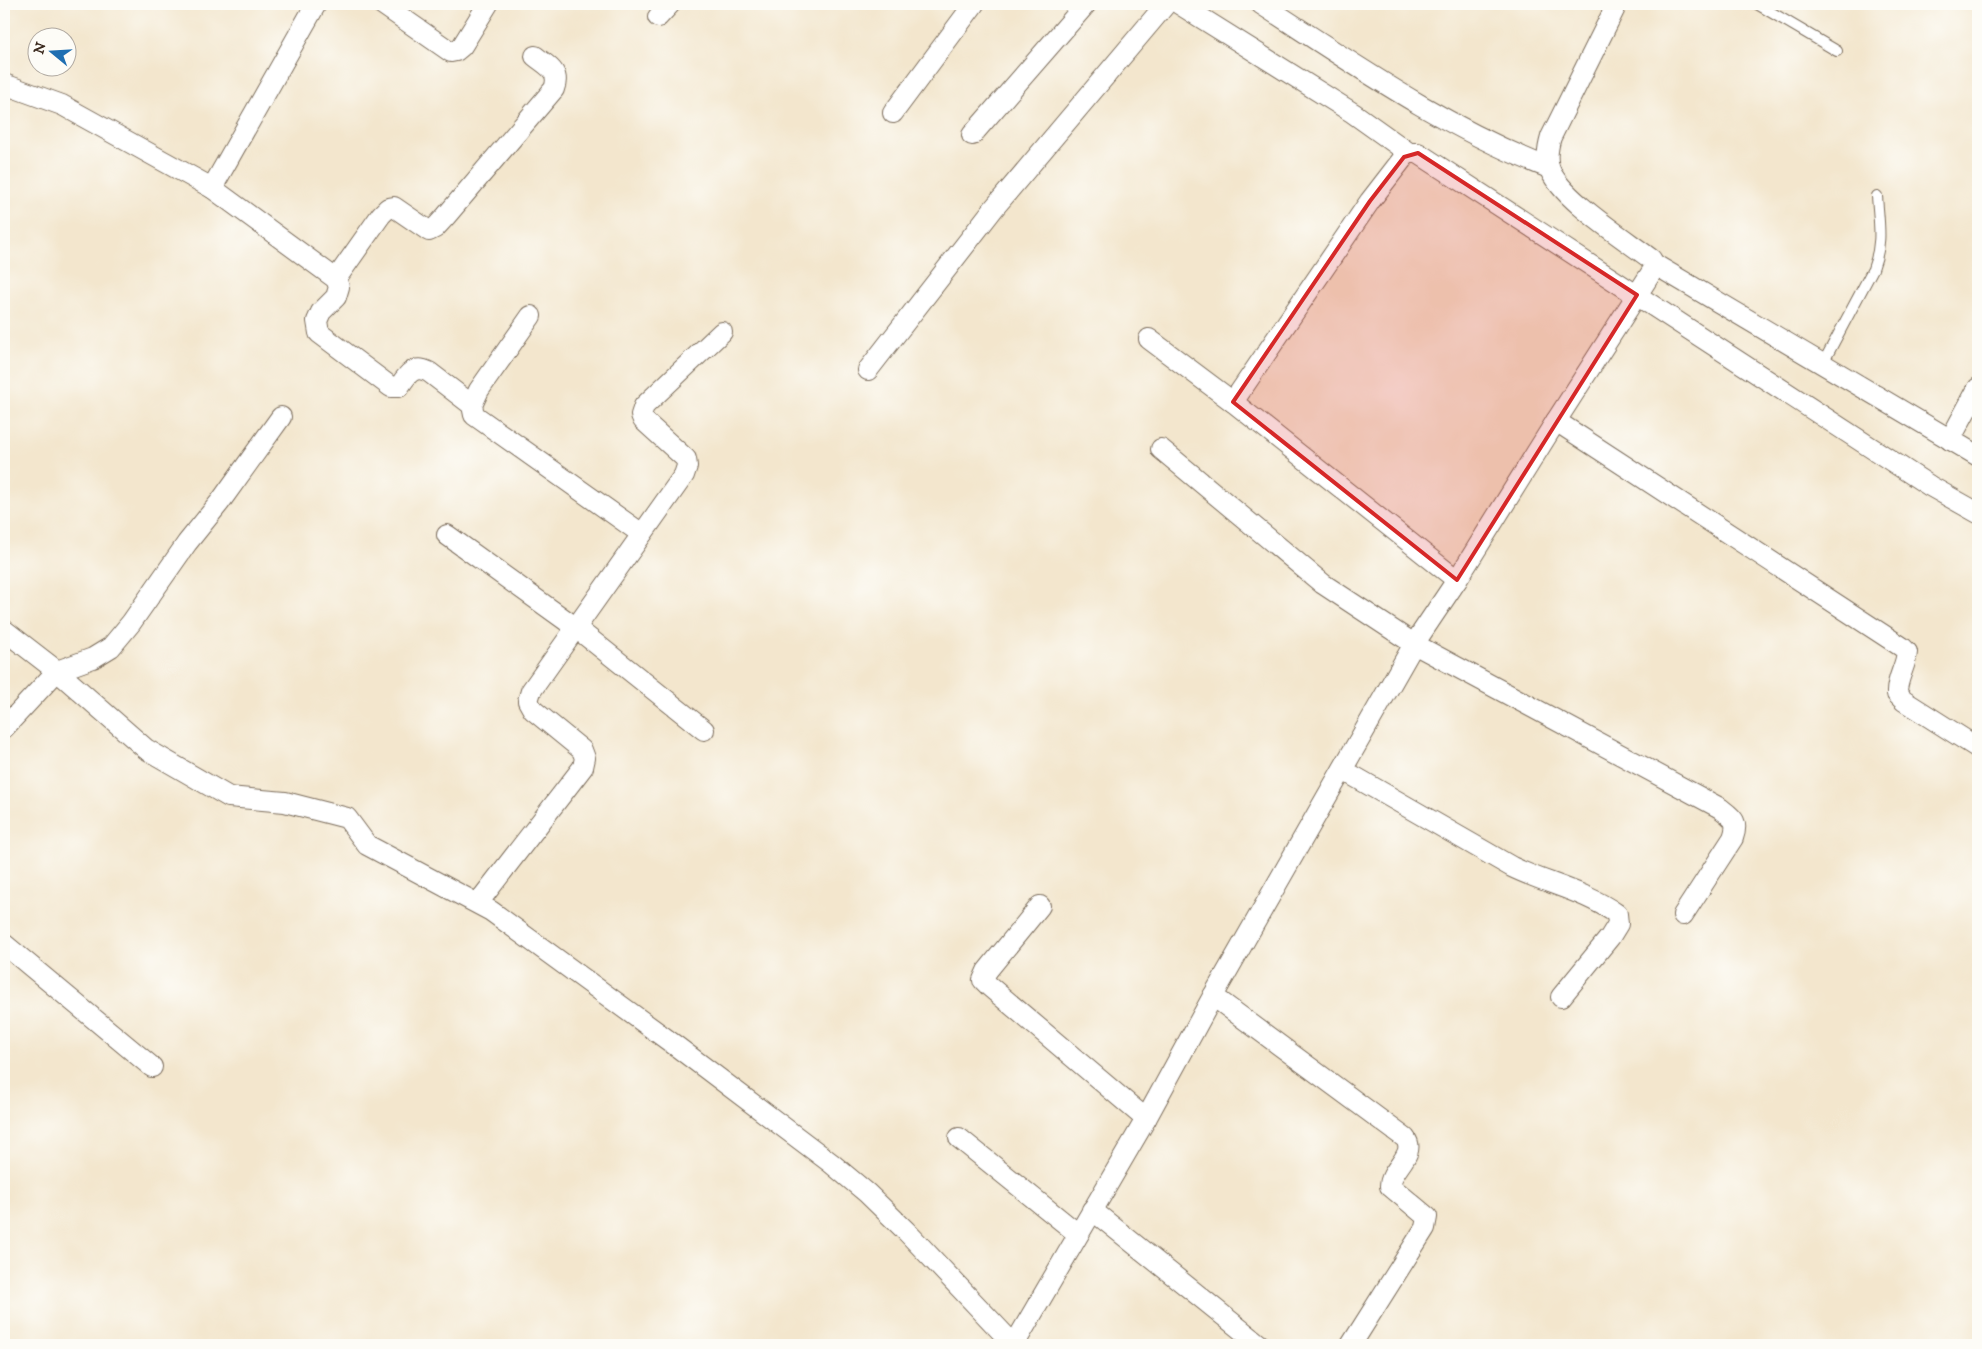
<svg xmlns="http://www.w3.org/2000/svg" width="1982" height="1349" font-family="'IM FELL DW Pica',serif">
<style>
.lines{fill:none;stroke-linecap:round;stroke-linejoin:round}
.lane-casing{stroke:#7b6c5b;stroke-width:12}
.street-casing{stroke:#7b6c5b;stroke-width:22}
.lane{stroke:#fff;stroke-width:10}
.street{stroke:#fff;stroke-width:20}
.marked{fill:#d62828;fill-opacity:0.2;stroke:#d62828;stroke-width:4;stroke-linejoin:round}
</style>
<rect width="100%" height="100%" fill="#fdfcf7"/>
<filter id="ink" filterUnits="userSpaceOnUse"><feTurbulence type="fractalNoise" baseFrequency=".02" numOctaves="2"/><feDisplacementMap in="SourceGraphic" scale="10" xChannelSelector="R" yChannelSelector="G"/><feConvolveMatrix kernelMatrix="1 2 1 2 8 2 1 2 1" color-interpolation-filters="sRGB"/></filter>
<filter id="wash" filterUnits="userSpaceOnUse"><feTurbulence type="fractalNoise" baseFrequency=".0096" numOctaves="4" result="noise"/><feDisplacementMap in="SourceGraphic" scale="20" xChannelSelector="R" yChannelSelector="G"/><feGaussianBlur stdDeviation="1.12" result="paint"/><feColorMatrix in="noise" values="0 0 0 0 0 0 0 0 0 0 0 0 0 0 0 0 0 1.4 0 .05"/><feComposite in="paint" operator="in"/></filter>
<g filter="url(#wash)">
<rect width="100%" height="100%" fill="#f3e6cd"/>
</g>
<g filter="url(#ink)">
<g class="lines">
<defs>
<g id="lane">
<polyline points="1757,4 1837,51"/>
<path d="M1822,365l51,-96c10,-27 6,-44 4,-73"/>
</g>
<g id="street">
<path d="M316,4l-104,184 124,91 3,8 -3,10 -15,15 -4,9 2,12 72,54h8c8,-12 14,-23 30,-15l43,33"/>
<polyline points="382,4 451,52 456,51 462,46 488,4"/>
<polyline points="1179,4 1353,113 1409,153"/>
<path d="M1261,4c93,60 184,124 288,164"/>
<polyline points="658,17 670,4"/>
<polyline points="4,84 62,105 212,188"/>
<polyline points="893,113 974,4"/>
<polyline points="972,135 1086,4"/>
<polyline points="1654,264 1978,456"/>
<path d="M336,279l45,-64 7,-7 6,-1 35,24 6,-3 11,-12 108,-127c7,-18 -7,-23 -19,-33"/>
<polyline points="531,316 479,390 472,405 474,415 642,534"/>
<polyline points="1149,339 1233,402 1457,580"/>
<polyline points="868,370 994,208 1166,4"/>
<polyline points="1233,402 1370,201 1404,157 1409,153 1418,153 1930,486 1978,513"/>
<path d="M1556,421l346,226 5,5c-1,15 -11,27 -10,42l7,7 74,47"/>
<polyline points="1950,440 1978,388"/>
<path d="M1161,449l162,135 91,60 306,164c13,10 19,13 13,30l-50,77"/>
<polyline points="447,535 575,627 704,730"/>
<polyline points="4,630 57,671 146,749 229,797 285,802 347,818 367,845 491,911 676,1046 831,1163 867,1193 906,1231 1014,1345"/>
<polyline points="4,728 57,671 93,658 111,647 131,623 187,543 220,502 281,417"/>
<path d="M1343,770l169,97c35,17 73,24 105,47l1,10 -8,13 -49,60"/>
<polyline points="478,903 583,767 585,758 582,750 533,710 528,701 531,691 684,475 687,466 686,459 643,420 641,415 644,406 722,332"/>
<polyline points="1040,906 987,971 983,980 989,986 1146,1119"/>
<polyline points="4,944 152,1067"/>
<path d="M1213,996l192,142c13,16 -15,31 -15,48l37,31 -2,11 -74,117"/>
<polyline points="959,1138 1078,1234"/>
<polyline points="1092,1210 1260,1345"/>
<path d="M1014,1345l132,-226 67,-123 201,-352 43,-64 99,-159 97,-151 1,-6 -3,-5c-26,-20 -93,-62 -102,-92 -3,-10 -1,-20 2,-30l66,-133"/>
</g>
</defs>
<!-- lane casing -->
<use href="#lane" class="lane-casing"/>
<!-- street casing -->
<use href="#street" class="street-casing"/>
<!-- lane -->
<use href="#lane" class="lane"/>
<!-- street -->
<use href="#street" class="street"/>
</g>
</g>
<!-- marked area -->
<path class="marked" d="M1418,153l219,142 -180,285 -224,-178 137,-201 34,-44z"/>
<!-- margin -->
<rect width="1982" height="1349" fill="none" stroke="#fdfcf7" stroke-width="20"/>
<!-- north arrow -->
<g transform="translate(52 52) rotate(288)"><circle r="24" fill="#fdfcf7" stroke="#afa8a0"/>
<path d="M0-4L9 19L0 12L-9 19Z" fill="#1f6fb2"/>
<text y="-8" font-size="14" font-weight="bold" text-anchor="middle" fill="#3b2a1e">N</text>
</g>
</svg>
